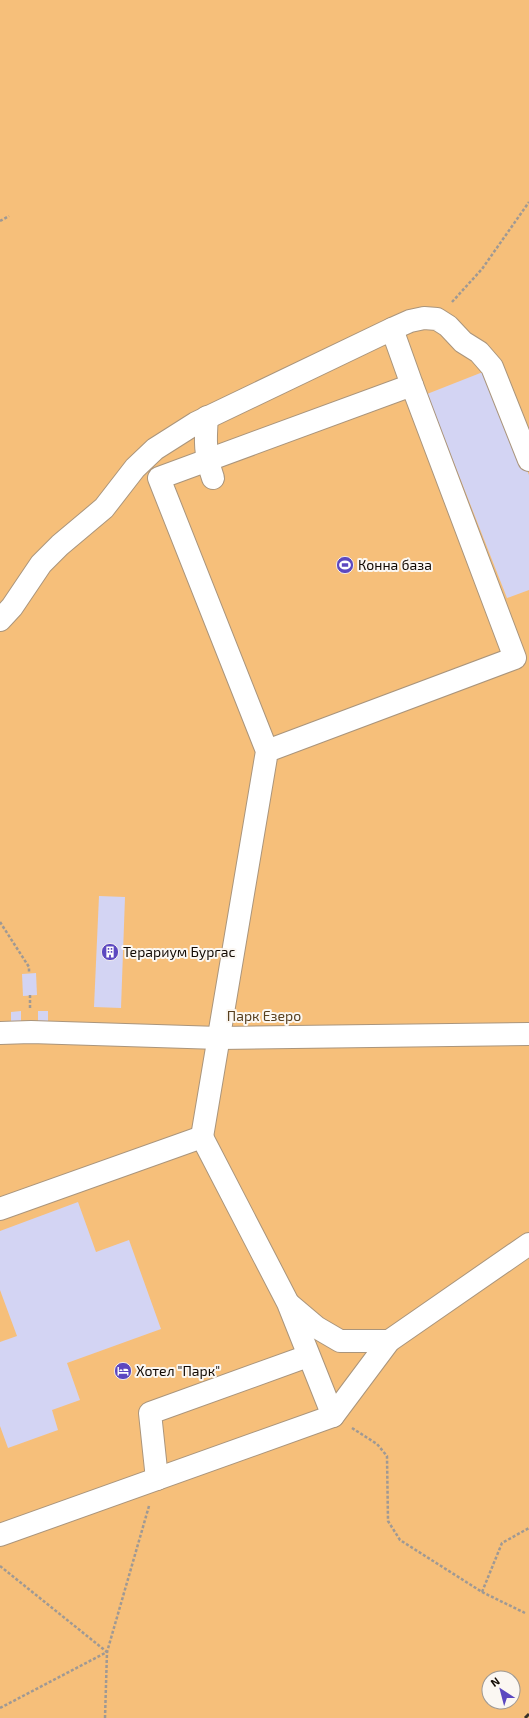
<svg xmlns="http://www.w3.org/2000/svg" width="529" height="1718" font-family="'Exo 2',sans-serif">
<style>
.green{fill:#f6bf7a;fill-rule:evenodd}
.building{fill:#d3d4f3}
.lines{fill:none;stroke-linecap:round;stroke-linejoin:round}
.minor-casing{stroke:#aa957c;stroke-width:24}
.path{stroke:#9f9994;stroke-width:2.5;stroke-dasharray:3 2;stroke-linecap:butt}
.minor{stroke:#fff;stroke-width:22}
.rail{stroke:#38302a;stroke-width:3;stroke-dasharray:7 7;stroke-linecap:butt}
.labels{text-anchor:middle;stroke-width:4;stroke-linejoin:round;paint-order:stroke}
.poi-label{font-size:14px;fill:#120a03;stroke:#fbf7f2;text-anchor:start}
.park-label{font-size:14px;fill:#58401f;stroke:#fbf7f2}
</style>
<rect width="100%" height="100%" fill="#fbf7f2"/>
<!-- green -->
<path class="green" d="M0,0h529v1718h-529zM489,1678h24v24h-24z"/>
<!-- building -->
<g class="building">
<polygon points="488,370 529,475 529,590 507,598 427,394"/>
<polygon points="99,896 125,897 121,1008 94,1007"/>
<polygon points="36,973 37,995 23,996 22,974"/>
<polygon points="21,1011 21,1026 11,1026 11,1012"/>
<polygon points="38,1011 48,1011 48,1026 38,1025"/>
<polygon points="78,1202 96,1252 129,1240 161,1329 67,1363 80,1400 52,1410 58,1430 8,1448 0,1426 0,1342 17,1336 0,1290 0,1231"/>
</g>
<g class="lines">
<defs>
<g id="minor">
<polyline points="392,329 410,321 424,318 437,319 448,326 463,342 479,352 492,367 529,460"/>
<path d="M207,417c-2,24 -2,38 6,61"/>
<polyline points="0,620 12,607 41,564 60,545 104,508 135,468 155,449 196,423 392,329 412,385"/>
<polyline points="0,1033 31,1032 219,1038 529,1034"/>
<polyline points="202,1137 267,751 159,478 412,385 515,658 267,751"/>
<polyline points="0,1209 202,1137 288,1303 333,1416"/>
<polyline points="290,1305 316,1327 340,1341 389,1341"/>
<polyline points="157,1479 150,1413 308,1356"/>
<polyline points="0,1535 333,1416 389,1341 529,1244"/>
</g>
</defs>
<!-- minor casing -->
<use href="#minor" class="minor-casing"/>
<!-- path -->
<g class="path">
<polyline points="0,221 9,216"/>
<polyline points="452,302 482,269 529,202"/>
<polyline points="0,922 29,967 29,973"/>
<polyline points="30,995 30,1009"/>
<polyline points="352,1428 377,1444 387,1456 388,1521 400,1540 482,1592 502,1543 529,1528"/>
<polyline points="0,1566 107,1652 0,1708"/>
<polyline points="482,1592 525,1613"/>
<polyline points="105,1718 107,1652 149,1506"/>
</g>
<!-- minor -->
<use href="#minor" class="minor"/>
<!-- rail -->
<polyline class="rail" points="525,1718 529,1714"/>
</g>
<!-- icons -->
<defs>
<symbol id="stadium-disc" viewBox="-11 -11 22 22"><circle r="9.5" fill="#5c48c0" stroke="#fbf7f2"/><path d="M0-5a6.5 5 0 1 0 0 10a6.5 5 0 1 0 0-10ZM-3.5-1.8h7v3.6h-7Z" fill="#fff"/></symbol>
<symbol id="building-disc" viewBox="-11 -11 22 22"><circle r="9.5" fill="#5c48c0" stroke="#fbf7f2"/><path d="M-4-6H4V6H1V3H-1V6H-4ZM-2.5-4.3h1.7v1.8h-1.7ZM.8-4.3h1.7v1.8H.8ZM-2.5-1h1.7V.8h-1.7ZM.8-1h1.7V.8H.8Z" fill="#fff"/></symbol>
<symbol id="hotel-disc" viewBox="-11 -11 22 22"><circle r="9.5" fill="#5c48c0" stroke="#fbf7f2"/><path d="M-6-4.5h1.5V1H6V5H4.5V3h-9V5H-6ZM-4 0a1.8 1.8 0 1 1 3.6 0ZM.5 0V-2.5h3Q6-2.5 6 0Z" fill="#fff"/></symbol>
</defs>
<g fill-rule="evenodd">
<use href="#stadium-disc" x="335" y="555" width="20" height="20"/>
<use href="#building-disc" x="100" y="942" width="20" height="20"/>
<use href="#hotel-disc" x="113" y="1361" width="20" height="20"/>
</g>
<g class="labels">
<!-- poi labels -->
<g class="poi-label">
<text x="358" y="570">Конна база</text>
<text x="123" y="957">Терариум Бургас</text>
<text x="136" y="1376">Хотел "Парк"</text>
</g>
<!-- park labels -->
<g class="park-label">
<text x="264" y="1021">Парк Езеро</text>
</g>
</g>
<!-- north arrow -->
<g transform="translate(501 1690) rotate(324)"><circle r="19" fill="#fbf7f2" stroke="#9e9892"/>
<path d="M0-3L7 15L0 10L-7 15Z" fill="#5c48c0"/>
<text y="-6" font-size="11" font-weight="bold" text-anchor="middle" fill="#120a03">N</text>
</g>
</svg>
